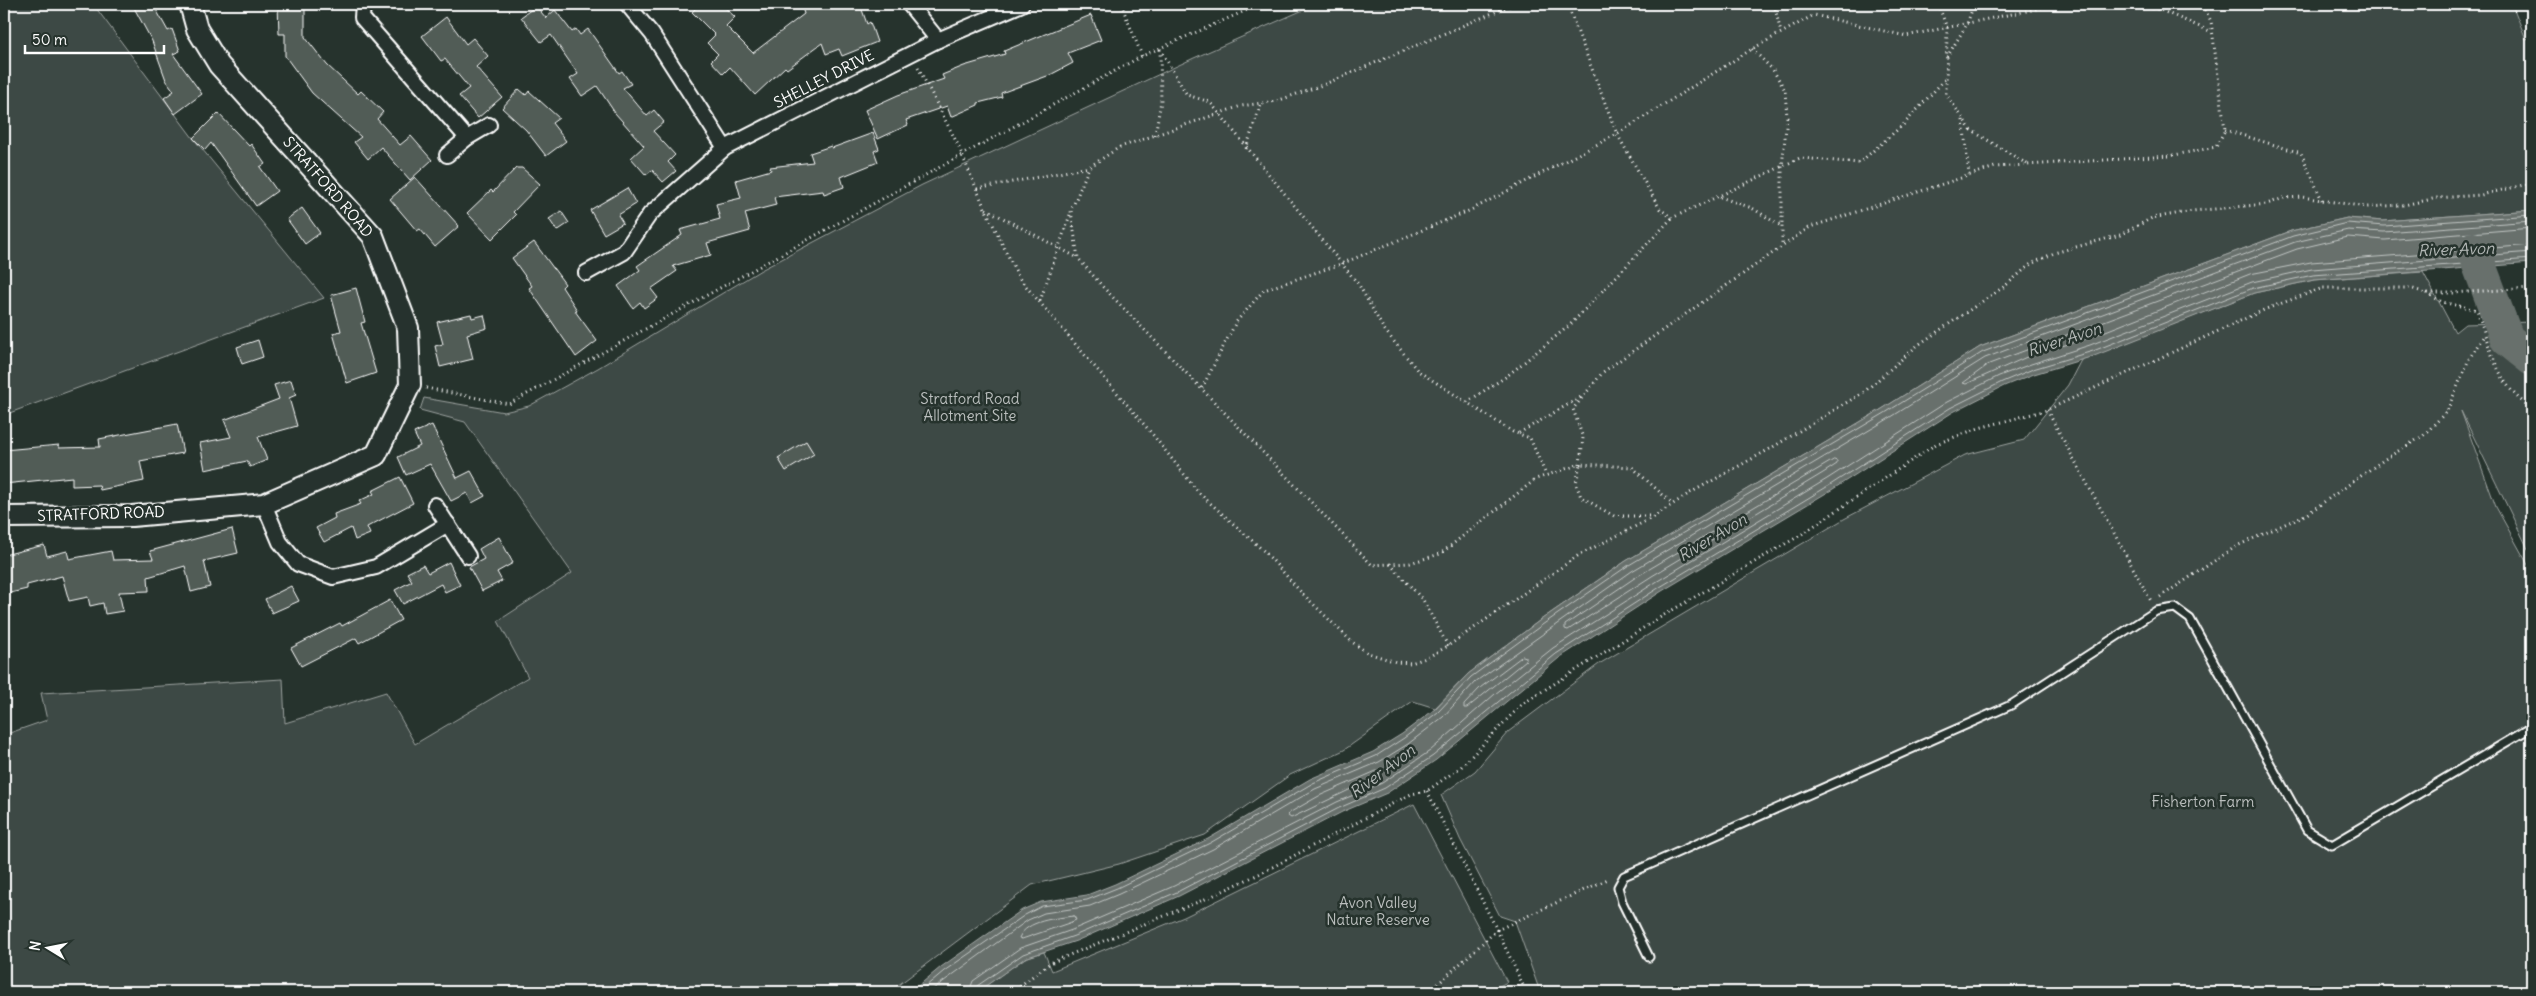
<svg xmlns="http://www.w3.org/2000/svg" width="2536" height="996" font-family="Delius,sans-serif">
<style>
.green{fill:#3e4944;stroke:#9ea4a2}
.water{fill:#67706c;stroke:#a4a9a7}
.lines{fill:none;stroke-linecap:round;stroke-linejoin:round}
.shore{stroke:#c2c6c4;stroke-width:1}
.river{stroke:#67706c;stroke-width:34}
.building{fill:#515c57;stroke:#fff}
.lane-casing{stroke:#fff;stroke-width:11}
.street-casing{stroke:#fff;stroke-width:18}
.secondary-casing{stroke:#fff;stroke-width:24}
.path{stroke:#fff;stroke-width:3;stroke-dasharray:1 4;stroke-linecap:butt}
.lane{stroke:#26332d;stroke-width:7}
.street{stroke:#26332d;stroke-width:14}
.secondary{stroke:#26332d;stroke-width:20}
.labels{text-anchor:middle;stroke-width:5;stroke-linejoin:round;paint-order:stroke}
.street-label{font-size:15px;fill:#fff;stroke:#26332d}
.park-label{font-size:15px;fill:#bbbfbe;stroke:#26332d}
.water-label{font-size:16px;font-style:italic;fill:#b3b8b6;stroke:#26332d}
</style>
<rect width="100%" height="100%" fill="#26332d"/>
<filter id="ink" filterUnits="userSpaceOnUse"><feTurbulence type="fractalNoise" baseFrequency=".02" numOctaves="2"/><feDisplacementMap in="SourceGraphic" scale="10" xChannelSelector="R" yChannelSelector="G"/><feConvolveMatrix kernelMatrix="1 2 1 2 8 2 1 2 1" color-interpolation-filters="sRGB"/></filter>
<g filter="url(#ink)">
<!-- green -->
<g class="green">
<polygon points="4,4 93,4 193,138 324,298 4,415"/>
<polygon points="1317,4 2512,4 2526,39 2532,37 2532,210 2383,221 2347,218 2291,231 1980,347 1882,409 1626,561 1539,621 1468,674 1435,708 1413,701 1344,750 1290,775 1205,835 1119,864 1032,885 889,992 4,992 4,735 47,720 41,693 283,679 285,723 386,692 415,744 528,677 498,621 572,573 465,422 420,410 424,398 504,412 529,406 598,368 761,270 922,185 1194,58"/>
<polygon points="2423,272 2455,332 2465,324 2532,322 2532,557 2461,411 2496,507 2532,572 2532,992 1540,992 1515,921 1500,916 1460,839 1441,795 1475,771 1508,732 1599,664 1844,519 1965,455 2024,440 2068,385 2081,360 2254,293 2314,280"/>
<polygon points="1414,804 1507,982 1488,992 977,992 1025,958 1044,952 1052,971 1184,917"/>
</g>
<!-- water -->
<polygon class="water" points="2532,210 2532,263 2314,280 2254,293 2094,356 2034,374 2004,386 1953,412 1833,489 1662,591 1559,658 1436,760 1387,793 1342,812 1179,896 1076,941 1025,958 977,992 911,992 941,967 1022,910 1041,902 1087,895 1115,884 1208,839 1310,779 1373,752 1402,734 1435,709 1468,674 1539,621 1626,561 1882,409 1980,347 2291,231 2347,218 2383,221"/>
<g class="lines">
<!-- shore -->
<g class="shore">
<polyline points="2532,228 2385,240 2348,237 2297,249 1989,364 1963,383 1966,384 2029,356 2088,338 2250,274 2311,262 2532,245"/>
<polygon points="1834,460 1837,461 1837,464 1823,473 1652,576 1568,630 1565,629 1565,625 1636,577"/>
<polygon points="1523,656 1526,657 1526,660 1467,708 1464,708 1464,705 1480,688"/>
<polygon points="1377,771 1381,773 1378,776 1291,818 1288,816 1289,813 1319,796"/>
<path d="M1074,916l2,4 -7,3 -47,16 -3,-1c7,-18 38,-20 55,-22z"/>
<polyline points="919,992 944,971 1025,915 1042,906 1087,900 1117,888 1210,843 1313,783 1376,756 1404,738 1438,712 1471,677 1542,625 1629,565 1885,413 1983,352 2293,236 2347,223 2384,226 2532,215"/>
<polyline points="929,992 1028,920 1044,913 1090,906 1119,894 1213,849 1315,789 1379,762 1408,744 1443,717 1475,682 1632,571 1888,419 1985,358 2295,242 2348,230 2384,232 2532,221"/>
<polyline points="969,992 973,981 1020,948 1072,930 1174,886 1337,802 1382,783 1430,751 1495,694 1553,648 1656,582 1827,479 1947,402 1999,376 2031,364 2090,345 2252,282 2312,269 2532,252"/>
<polyline points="975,992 977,986 1023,954 1074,936 1177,892 1339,808 1385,788 1433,756 1556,654 1660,587 1830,485 1950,408 2002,382 2033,369 2093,351 2253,288 2313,275 2532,259"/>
</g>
<!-- river -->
<polyline class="river" points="2473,249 2507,339 2532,359"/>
</g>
<!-- building -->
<g class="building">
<polygon points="132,4 153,4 168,31 172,29 180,51 173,54 202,94 175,114 164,98 174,91 166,80 152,41"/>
<polygon points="278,4 305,4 305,37 327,65 358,94 361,91 383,112 377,119 400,145 411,136 432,160 410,180 381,147 368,159 354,142 361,137 312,93 285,56 285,34 279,34"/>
<polygon points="700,4 721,4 735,17 726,26 753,53 804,14 801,4 860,4 867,24 870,22 877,42 842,56 839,49 826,54 822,43 787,69 785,67 755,95 730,67 723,74 711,61 718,54 707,43 715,35 692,12"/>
<polygon points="536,6 546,18 555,10 572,32 576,29 580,35 588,29 619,73 622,71 631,84 623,88 647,116 654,110 664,122 653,131 675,155 668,162 676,171 663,182 652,170 646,175 631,158 644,146 615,113 597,86 582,96 570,79 578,74 551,35 541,42 521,17"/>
<polygon points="1091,15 1101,40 1068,53 1073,63 1050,75 1001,93 1002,97 978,103 978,105 951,117 947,106 906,120 908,125 878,139 865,110 898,95 944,79 942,75 964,66 1005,54 1004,51"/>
<polygon points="446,17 466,44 473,38 488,56 476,67 502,97 478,118 459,96 469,88 445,59 441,61 422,36"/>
<polygon points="519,89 526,95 529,91 559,118 552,123 566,141 546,156 526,130 502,108"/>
<polygon points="218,113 249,146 251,144 265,164 260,167 277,191 256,206 211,143 205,150 193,138"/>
<polygon points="873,133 879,149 874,151 878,162 841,177 844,187 824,194 823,191 774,197 776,205 745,213 750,231 707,243 711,255 673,266 677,271 651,289 658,298 644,308 640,302 633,308 618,286 640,270 637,266 682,235 680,230 720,219 716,204 741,198 736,180 771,170 770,167 813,162 810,153 831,146 832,148"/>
<polygon points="516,168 522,168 540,184 513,212 516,215 492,239 467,213 491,190 493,192"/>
<polygon points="415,177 459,226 435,247 420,229 417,231 390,199"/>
<polygon points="627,188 636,204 618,215 623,223 604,234 590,210"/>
<polygon points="302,208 320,233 305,244 287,219"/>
<polygon points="561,211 569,223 557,231 549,219"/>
<polygon points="534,242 565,284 562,287 577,310 575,311 597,341 576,357 529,288 532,286 512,258"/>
<polygon points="356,288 365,322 361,323 376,373 347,383 333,333 341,331 331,295"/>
<polygon points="471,314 472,318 484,315 487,328 467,334 473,359 440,367 435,346 443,344 437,322"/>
<polygon points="258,340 263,357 242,364 237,347"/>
<polygon points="291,380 296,395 289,398 297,426 258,437 267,460 250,467 247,461 205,470 200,443 231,437 224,420 279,399 274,385"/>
<polygon points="177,424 183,453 140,461 144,481 100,490 99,485 72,486 72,477 4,484 4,450 59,445 59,448 100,447 99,439"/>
<polygon points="432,425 457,478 471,471 485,496 472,503 467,493 451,501 430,464 406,475 398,457 420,446 414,433"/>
<polygon points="806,441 814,454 786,471 778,458"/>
<polygon points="400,477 413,503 367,527 370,534 355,540 351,528 324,542 316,528 335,518 334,514 361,504 359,501 374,494 372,491"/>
<polygon points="232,529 238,553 204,561 210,587 191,592 185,566 148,577 149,591 119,592 123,611 105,614 103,603 90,606 88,597 69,601 62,576 27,585 27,589 6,594 4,555 44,545 47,556 67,551 69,559 111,551 113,560 153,559 150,551"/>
<polygon points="499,537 513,563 497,572 502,581 482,591 469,567 484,559 479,549"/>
<polygon points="449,562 460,585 445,592 441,584 403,604 395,590 412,581 407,573 423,565 428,573"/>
<polygon points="291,586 299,601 272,613 265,599"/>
<polygon points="390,600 401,620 359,643 356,638 301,666 291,648 340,623 342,626"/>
</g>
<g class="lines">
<defs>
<polyline id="lane" points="1649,957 1622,902 1618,887 1624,876 2011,705 2156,611 2175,608 2190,619 2307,830 2332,845 2532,727"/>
<g id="street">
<polyline points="363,4 362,18 467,138"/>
<polyline points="627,4 652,34 725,148"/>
<polyline points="909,4 938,40"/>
<polyline points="447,155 467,138 489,125"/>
<polyline points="586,273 624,252 650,214 725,148 938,40 1022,4"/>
<polyline points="264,504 280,542 298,564 333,577 376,567 448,524"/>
<polyline points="435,505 468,556"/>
</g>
<polyline id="secondary" points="4,517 132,516 264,504 376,455 410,385 408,328 373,236 219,65 197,29 190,4"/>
</defs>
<!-- lane casing -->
<use href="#lane" class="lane-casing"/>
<!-- street casing -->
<use href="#street" class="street-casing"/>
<!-- secondary casing -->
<use href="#secondary" class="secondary-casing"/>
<!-- path -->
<g class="path">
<polyline points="1121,4 1142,56"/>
<polyline points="1514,4 1325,84 1277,101 1241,106 1120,147 1089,167 1071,211 1078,258 1103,287 1372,565 1410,563 1440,554 1536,479 1580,464 1583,438 1573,409 1603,372 1810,227 1995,167 2169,156 2216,147 2225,130 2211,21 2202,4"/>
<polyline points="1567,4 1617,134 1660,209 1672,218 1800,158 1859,163 1904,124 1946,78"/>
<polyline points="1774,4 1781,33"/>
<polyline points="1938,4 1947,28 1946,94 1971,130 2027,164"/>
<polyline points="2117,4 2158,9 2212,32"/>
<polyline points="1160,49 1187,95 1210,102 1359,285 1383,328 1418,371 1513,432 1530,438 1546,475"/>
<polyline points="1752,49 1773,70 1785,90 1787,117 1782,167 1782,246"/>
<polyline points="1947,57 1967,24 1974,4"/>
<polyline points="918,67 957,143 983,204 1019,278 1153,435 1199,493 1266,553 1299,590 1352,642 1368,653 1396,662 1411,663 1426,658 1448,646 1579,555 1650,519 1690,493 1768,450 1864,392 1918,345 2005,286 2031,264 2054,253 2120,235 2152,218 2193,211 2267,204 2284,198 2302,197 2366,207 2404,205 2437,198 2481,195 2532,183"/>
<polyline points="1963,120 1969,175"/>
<polyline points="2225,130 2301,153 2322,200"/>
<polyline points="1155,135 1161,101 1160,49"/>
<polyline points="1246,149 1261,103"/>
<polyline points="977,189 1089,167"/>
<polyline points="1720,197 1752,208 1781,226"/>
<polyline points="986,209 1078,258"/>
<path d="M2427,293l15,9 35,8c12,35 21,79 55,98"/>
<polyline points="1040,301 1071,212"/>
<polyline points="426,388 509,404 1142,56 1261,4"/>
<polyline points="1202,388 1236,322 1264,290 1341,264 1471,210 1617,134 1752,49 1814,15 1906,36 2060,4"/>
<polyline points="1467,402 1507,376 1570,325 1672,218"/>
<polyline points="2047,410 2151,601"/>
<polyline points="1519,433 1581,397"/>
<polyline points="1654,516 1614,516 1581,497 1576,484 1580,464 1632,467 1673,504"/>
<polyline points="1390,564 1423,600 1448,646"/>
<polyline points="2160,597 2237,546 2307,514 2385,459 2423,436 2447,411 2469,359 2485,334"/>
<polyline points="1427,791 1497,930 1429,992"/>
<polyline points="1012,992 1050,963 1210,897 1263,872 1411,794 1427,791 1461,767 1522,704 1664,615 1799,536 1936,444 1979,428 2047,410 2266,309 2323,288 2410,288 2426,293 2452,293 2532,288"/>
<polyline points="1510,992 1523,985 1497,930 1608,879"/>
</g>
<!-- lane -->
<use href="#lane" class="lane"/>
<!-- street -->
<use href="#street" class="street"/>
<!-- secondary -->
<use href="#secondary" class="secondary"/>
</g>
</g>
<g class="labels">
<!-- street labels -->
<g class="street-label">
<text transform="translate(824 79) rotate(-27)" y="5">SHELLEY DRIVE</text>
<text transform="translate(328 187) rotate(49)" y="5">STRATFORD ROAD</text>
<text transform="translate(101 514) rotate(-2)" y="5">STRATFORD ROAD</text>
</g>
<!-- park labels -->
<g class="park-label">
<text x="970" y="404">Stratford Road<tspan x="970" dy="17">Allotment Site</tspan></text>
<text x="2203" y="807">Fisherton Farm</text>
<text x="1378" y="908">Avon Valley<tspan x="1378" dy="17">Nature Reserve</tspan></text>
</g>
<!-- water labels -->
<g class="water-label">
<text transform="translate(2456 249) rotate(-2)" y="6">River Avon</text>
<text transform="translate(2064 339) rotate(-18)" y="6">River Avon</text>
<text transform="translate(1712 537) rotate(-31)" y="6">River Avon</text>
<text transform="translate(1382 771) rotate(-37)" y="6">River Avon</text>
</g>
</g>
<!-- margin -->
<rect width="2536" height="996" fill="none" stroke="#26332d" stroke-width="20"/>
<rect x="10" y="10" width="2516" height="976" fill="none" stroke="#fff" stroke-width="2" filter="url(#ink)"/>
<!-- north arrow -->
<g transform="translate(48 948) rotate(280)" stroke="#26332d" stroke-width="4" paint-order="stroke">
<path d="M0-4L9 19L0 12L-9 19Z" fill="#ffffff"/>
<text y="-8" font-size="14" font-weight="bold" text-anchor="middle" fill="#ffffff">N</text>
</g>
<!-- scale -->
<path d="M25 45v8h139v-8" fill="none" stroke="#ffffff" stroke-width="2.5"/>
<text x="32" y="45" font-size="15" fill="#ffffff" stroke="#26332d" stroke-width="4" paint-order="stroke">50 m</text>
</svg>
